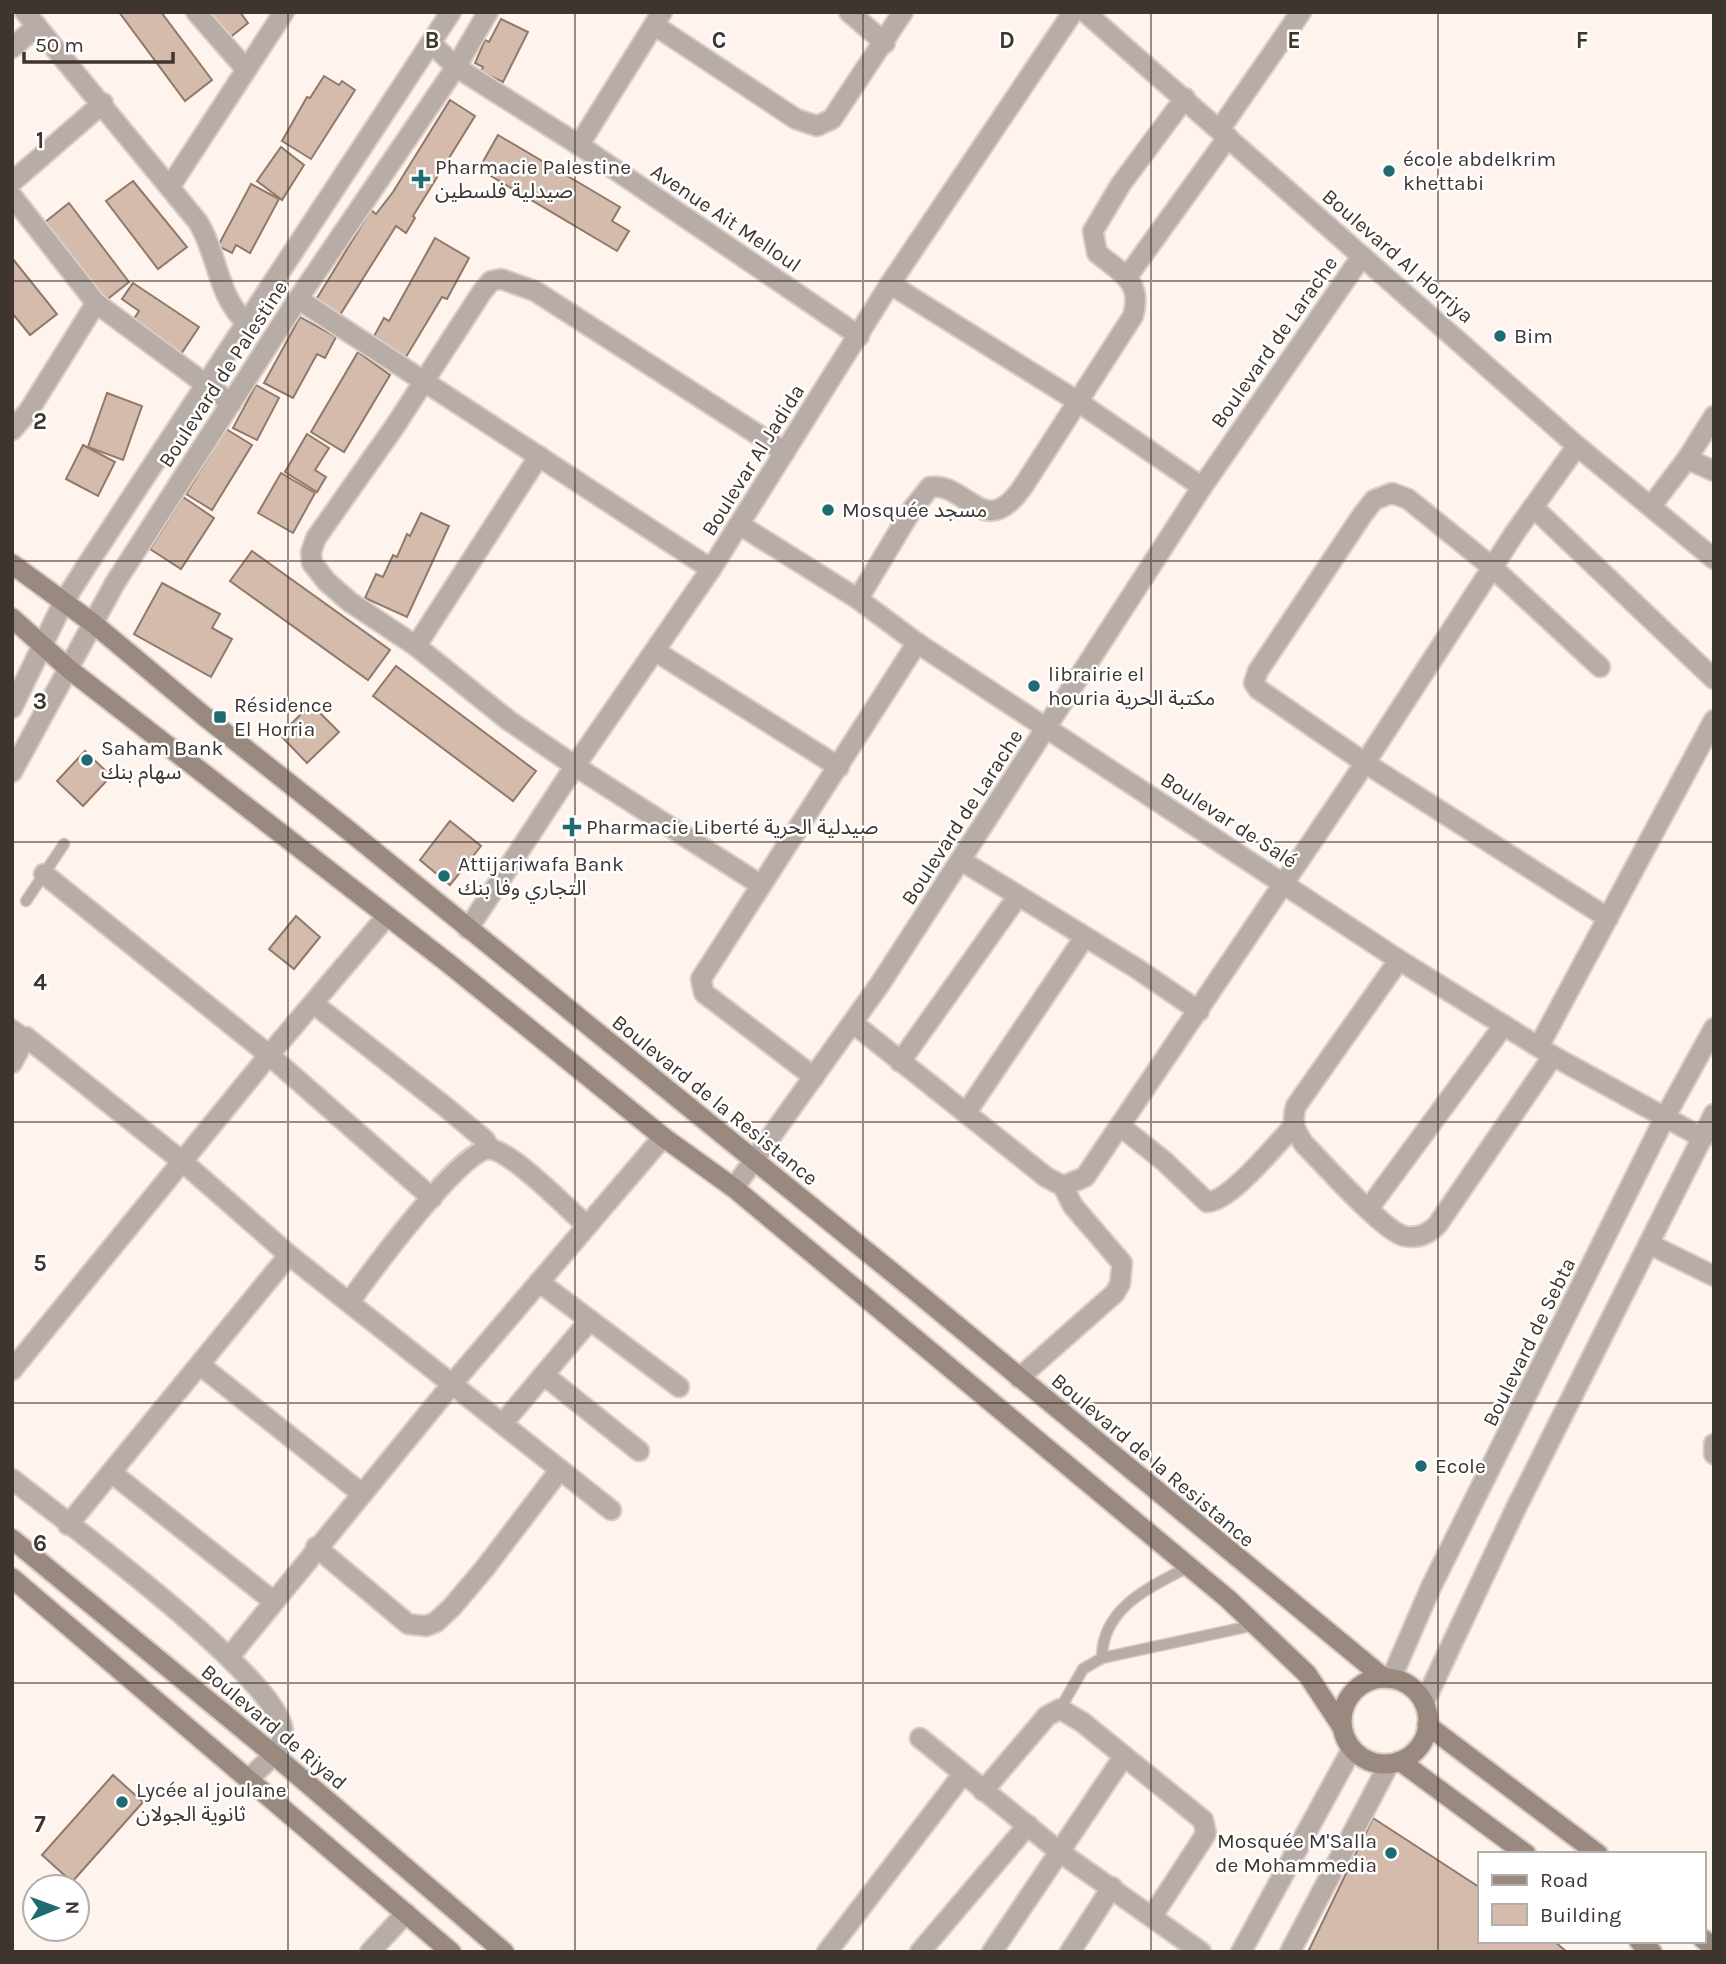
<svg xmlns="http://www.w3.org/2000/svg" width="1726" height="1964" font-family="Karla,'Noto Sans Arabic',sans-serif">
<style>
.building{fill:#d5bbab;stroke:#90786a;stroke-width:2}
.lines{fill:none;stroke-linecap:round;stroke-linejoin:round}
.service-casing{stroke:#d8cdc7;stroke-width:13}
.pedestrian-casing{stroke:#d8cdc7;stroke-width:18}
.minor-casing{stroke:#d8cdc7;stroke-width:23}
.tertiary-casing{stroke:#d8cdc7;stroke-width:23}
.secondary-casing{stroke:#d8cdc7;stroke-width:23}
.service{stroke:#b8ada6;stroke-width:10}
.pedestrian{stroke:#b8ada6;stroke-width:14}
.minor{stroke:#b8ada6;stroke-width:19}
.tertiary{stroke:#b8ada6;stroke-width:19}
.secondary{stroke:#9a897f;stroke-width:19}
.grid{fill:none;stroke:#3f352f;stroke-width:2;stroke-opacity:0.55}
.poi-dot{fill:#1f6b71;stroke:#fff;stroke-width:2.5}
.labels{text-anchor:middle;stroke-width:5;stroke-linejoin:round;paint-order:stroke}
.poi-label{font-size:21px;fill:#3f352f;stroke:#fff;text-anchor:start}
.street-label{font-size:21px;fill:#3f352f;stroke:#fff}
.grid-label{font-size:23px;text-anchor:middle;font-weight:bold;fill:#3f352f;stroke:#fff;stroke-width:5;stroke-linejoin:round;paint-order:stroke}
</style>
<rect width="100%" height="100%" fill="#fef3ed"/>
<!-- building -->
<g class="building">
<polygon points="119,12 161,12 212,80 185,101"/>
<polygon points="199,12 240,12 248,23 223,43"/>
<polygon points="501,19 528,32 503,82 481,72 483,67 475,63 485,40 489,42"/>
<polygon points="324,76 339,85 342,81 355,90 311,159 282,141 307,97 310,98"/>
<polygon points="450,100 475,116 413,216 415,218 406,233 396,226 338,318 314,303 371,210 376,214 393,192"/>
<polygon points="498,135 620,207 612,221 629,231 617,251 479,169"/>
<polygon points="281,147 304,165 282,200 257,181"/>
<polygon points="133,181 187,247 158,269 106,201"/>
<polygon points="251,184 279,199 250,253 236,245 232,253 218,246"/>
<polygon points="69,203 129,282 105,301 44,223"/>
<polygon points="435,238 469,258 447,299 442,297 406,357 373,338 384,318 389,321"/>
<polygon points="12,258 57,314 30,335 12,313"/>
<polygon points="133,283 199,327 181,354 132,322 139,311 122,299"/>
<polygon points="300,317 336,337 325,358 317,354 293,398 264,383"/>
<polygon points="358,352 390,375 344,452 311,432"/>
<polygon points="256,385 279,398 257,440 233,428"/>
<polygon points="107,393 142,406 123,460 88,447"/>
<polygon points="226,429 252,445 212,510 186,494"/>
<polygon points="307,434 329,448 315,470 326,477 317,492 285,472"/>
<polygon points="83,445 115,462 98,496 66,479"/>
<polygon points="281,473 315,493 293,533 258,513"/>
<polygon points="183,497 214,518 181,569 150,549"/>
<polygon points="421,513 449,526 407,617 365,598 376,574 383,577 393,555 397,557 407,534 410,536"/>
<polygon points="252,551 390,650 368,680 230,581"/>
<polygon points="162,583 220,614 212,628 232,639 211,677 134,634"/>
<polygon points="396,666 536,771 513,801 373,696"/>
<polygon points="311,704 339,732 307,763 280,735"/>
<polygon points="85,751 111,776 83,806 57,781"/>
<polygon points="450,821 481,846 450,885 420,860"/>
<polygon points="296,916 320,937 294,969 269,949"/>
<polygon points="113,1775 143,1802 72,1882 42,1855"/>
<polygon points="1373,1818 1479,1887 1479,1941 1554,1941 1567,1952 1308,1952"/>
</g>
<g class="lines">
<defs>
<g id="service">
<polyline points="26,901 64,844"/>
<path d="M1102,1658c0,-51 49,-71 86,-91"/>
<polyline points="1060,1709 1083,1669 1102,1658 1255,1625"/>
</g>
<polyline id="pedestrian" points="12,1027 26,1037"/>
<g id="minor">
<path d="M25,12l173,210c20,32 19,74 48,100"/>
<polyline points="196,12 245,68"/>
<polyline points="849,12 885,43"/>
<polyline points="1085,12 1577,446 1714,559"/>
<polyline points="654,25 796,119 817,126 832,119 903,12"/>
<polyline points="431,43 456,67 579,145 859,336"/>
<polyline points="12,48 37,26"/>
<polyline points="1220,129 1301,12"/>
<polyline points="579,145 662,12"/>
<polyline points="12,182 103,103"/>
<polyline points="171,185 284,12"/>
<polyline points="12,196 96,303 231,403"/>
<polyline points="1127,277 1228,137"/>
<polyline points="890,284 1077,401 1202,487"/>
<polyline points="298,299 711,569"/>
<polyline points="12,430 28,412 96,303"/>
<polyline points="1687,459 1714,471"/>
<polyline points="1652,505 1687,459 1714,416"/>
<polyline points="1533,507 1714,679"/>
<polyline points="740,525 858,599 917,643 1399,960 1553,1056 1703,1138"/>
<path d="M858,599l53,-88 19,-24c38,-5 54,57 94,-2l109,-169c10,-35 -12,-43 -36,-63l-4,-22 28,-47 64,-86"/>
<polyline points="416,646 539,456"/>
<polyline points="655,651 839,767"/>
<polyline points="1600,667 1492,567 1408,499 1392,493 1374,500 1363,514 1258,671 1254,683 1258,689 1365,763 1608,918"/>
<polyline points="962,861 1136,968 1199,1011"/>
<polyline points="44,874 269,1055 432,1198"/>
<polyline points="761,885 575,766 508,720 416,646 350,602 327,582 312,563 311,552 316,538 395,426 482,292 491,281 501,279 535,291 785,452"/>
<polyline points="468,929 575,766 711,569 890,284 1073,12"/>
<path d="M1399,960l-103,146c-5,16 -1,25 8,38 19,19 78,86 100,92 14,3 25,-2 34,-12l115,-168"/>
<polyline points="314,1004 448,1109 485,1140 490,1149"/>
<polyline points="853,1023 1046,1177 1063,1186 1085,1177 1365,763 1516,531 1577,446"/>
<polyline points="1539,1046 1714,720"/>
<polyline points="900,1062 1018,896"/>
<polyline points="12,1063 26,1037 183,1162 289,1255 611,1510"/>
<polyline points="814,1077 704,993 701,979 917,643"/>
<polyline points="966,1113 1084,938"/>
<path d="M1120,1126l44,35 43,41c24,-1 68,-57 86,-75"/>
<polyline points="734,1188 880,984 1202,487 1362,256"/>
<polyline points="1369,1208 1504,1025"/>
<polyline points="1649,1244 1714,1276"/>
<polyline points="539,1282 679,1387"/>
<path d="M350,1301c19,-26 113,-155 140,-152 23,3 78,60 97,77"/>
<polyline points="200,1365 361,1493"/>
<polyline points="12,1370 269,1055 387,916"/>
<polyline points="544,1375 639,1451"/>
<polyline points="1019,1378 1115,1293 1120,1284 1122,1263 1073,1206 1063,1186"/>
<polyline points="503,1423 590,1320"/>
<polyline points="1714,1444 1714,1454"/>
<polyline points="112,1473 273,1601"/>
<path d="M12,1479c46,37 274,204 271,254 -1,18 -23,35 -35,46"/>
<polyline points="68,1525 289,1255"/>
<polyline points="316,1547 408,1624 426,1626 436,1622 452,1607 485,1568 559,1471"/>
<polyline points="230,1656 453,1383 663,1137"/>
<polyline points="920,1738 1061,1853 1201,1952"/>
<polyline points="983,1791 1047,1716 1060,1709 1082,1722 1203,1820 1206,1833 1202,1840 1153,1915"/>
<polyline points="370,1952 406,1913"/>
<polyline points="827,1952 963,1774"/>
<polyline points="920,1952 1028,1825"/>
<polyline points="992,1952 1124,1756"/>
<polyline points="1070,1952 1112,1887"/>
</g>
<g id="tertiary">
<polyline points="12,708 63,603 87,565 451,12"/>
<polyline points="12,772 115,583 298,299 456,67 488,12"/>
<polyline points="1391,1679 1431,1587 1664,1119 1714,1028"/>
<polyline points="1424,1703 1515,1510 1714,1114"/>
<polyline points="1241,1952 1352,1749"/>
<polyline points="1290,1952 1389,1764"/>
</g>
<g id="secondary">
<polyline points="12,564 94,624 204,716 348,830 914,1290 1384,1678"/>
<polyline points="12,618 70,670 448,963 663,1137 734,1188 1228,1599 1307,1674 1342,1727"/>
<polyline points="12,1539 273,1754 504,1952"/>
<polyline points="12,1578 451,1952"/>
<circle cx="1385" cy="1721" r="43"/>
<polyline points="1427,1725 1598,1854"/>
<polyline points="1400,1761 1526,1854"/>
<polyline points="1703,1939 1714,1948"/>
<polyline points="1639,1941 1652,1952"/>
</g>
</defs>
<!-- service casing -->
<use href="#service" class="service-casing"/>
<!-- pedestrian casing -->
<use href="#pedestrian" class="pedestrian-casing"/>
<!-- minor casing -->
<use href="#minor" class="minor-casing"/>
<!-- tertiary casing -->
<use href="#tertiary" class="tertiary-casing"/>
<!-- secondary casing -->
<use href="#secondary" class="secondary-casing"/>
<!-- service -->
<use href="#service" class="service"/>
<!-- pedestrian -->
<use href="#pedestrian" class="pedestrian"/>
<!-- minor -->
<use href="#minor" class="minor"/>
<!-- tertiary -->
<use href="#tertiary" class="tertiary"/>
<!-- secondary -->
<use href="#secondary" class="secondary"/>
</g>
<!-- grid -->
<path class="grid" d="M288,12v1940M575,12v1940M863,12v1940M1151,12v1940M1438,12v1940M12,281h1702M12,561h1702M12,842h1702M12,1122h1702M12,1403h1702M12,1683h1702"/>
<!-- markers -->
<g class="poi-dot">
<circle cx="1389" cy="171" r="7"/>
<path d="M417.5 168.5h7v7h7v7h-7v7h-7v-7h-7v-7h7z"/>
<circle cx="1500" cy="336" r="7"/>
<circle cx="828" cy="510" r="7"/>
<circle cx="1034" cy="686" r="7"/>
<rect x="213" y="710" width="14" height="14" rx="3.5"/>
<circle cx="87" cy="760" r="7"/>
<path d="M568.5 816.5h7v7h7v7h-7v7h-7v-7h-7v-7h7z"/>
<circle cx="444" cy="876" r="7"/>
<circle cx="1421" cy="1466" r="7"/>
<circle cx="122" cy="1802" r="7"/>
<circle cx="1391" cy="1853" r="7"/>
</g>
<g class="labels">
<!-- poi labels -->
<g class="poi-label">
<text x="1403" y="166">école abdelkrim<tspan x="1403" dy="24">khettabi</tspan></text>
<text x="435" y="174">Pharmacie Palestine<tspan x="435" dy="24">صيدلية فلسطين</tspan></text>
<text x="1514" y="343">Bim</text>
<text x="842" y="517">Mosquée مسجد</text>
<text x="1048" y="681">librairie el<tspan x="1048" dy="24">houria مكتبة الحرية</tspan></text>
<text x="234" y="712">Résidence<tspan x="234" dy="24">El Horria</tspan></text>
<text x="101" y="755">Saham Bank<tspan x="101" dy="24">سهام بنك</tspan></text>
<text x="586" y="834">Pharmacie Liberté صيدلية الحرية</text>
<text x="458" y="871">Attijariwafa Bank<tspan x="458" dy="24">التجاري وفا بنك</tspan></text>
<text x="1435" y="1473">Ecole</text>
<text x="136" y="1797">Lycée al joulane<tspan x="136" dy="24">ثانوية الجولان</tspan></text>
<text x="1377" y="1848" text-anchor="end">Mosquée M'Salla<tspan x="1377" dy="24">de Mohammedia</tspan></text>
</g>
<!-- street labels -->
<g class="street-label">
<text transform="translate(726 218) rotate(34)" y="7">Avenue Ait Melloul</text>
<text transform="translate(1398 256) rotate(41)" y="7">Boulevard Al Horriya</text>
<text transform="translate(1274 342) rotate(-55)" y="7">Boulevard de Larache</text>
<text transform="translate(223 374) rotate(-57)" y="7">Boulevard de Palestine</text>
<text transform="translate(753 460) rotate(-58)" y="7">Boulevar Al Jadida</text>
<text transform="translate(962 817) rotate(-57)" y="7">Boulevard de Larache</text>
<text transform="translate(1229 820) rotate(33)" y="7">Boulevar de Salé</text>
<text transform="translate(715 1100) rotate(39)" y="7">Boulevard de la Resistance</text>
<text transform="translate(1529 1342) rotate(-64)" y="7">Boulevard de Sebta</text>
<text transform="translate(1153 1460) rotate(40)" y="7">Boulevard de la Resistance</text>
<text transform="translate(274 1727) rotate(40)" y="7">Boulevard de Riyad</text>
</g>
</g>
<g class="grid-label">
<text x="432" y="48">B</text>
<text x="719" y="48">C</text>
<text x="1007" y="48">D</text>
<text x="1294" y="48">E</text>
<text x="1582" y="48">F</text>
<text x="40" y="148">1</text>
<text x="40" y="429">2</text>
<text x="40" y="709">3</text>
<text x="40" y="990">4</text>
<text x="40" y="1271">5</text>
<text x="40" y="1551">6</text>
<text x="40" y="1832">7</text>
</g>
<!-- border -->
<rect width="1726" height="1964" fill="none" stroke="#3f352f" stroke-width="28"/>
<!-- legend -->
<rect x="1478" y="1852" width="228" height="91" fill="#ffffff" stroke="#b2aeac" stroke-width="2"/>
<rect x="1492" y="1875" width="35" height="10" fill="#9a897f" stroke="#b2aeac" stroke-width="2"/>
<text x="1540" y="1887" font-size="21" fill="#3f352f">Road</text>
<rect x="1492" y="1904" width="35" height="21" fill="#d5bbab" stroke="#b2aeac" stroke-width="2"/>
<text x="1540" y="1922" font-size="21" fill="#3f352f">Building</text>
<!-- north arrow -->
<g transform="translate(56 1908) rotate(89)"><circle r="33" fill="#ffffff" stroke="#b2aeac" stroke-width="2"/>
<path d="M0-5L12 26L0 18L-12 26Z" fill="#1f6b71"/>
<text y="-10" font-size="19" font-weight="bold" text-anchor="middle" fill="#3f352f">N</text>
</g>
<!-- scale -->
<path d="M24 52v10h149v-10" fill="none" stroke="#3f352f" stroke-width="3.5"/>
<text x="35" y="52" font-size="21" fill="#3f352f" stroke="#ffffff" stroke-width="5" paint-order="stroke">50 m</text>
</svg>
